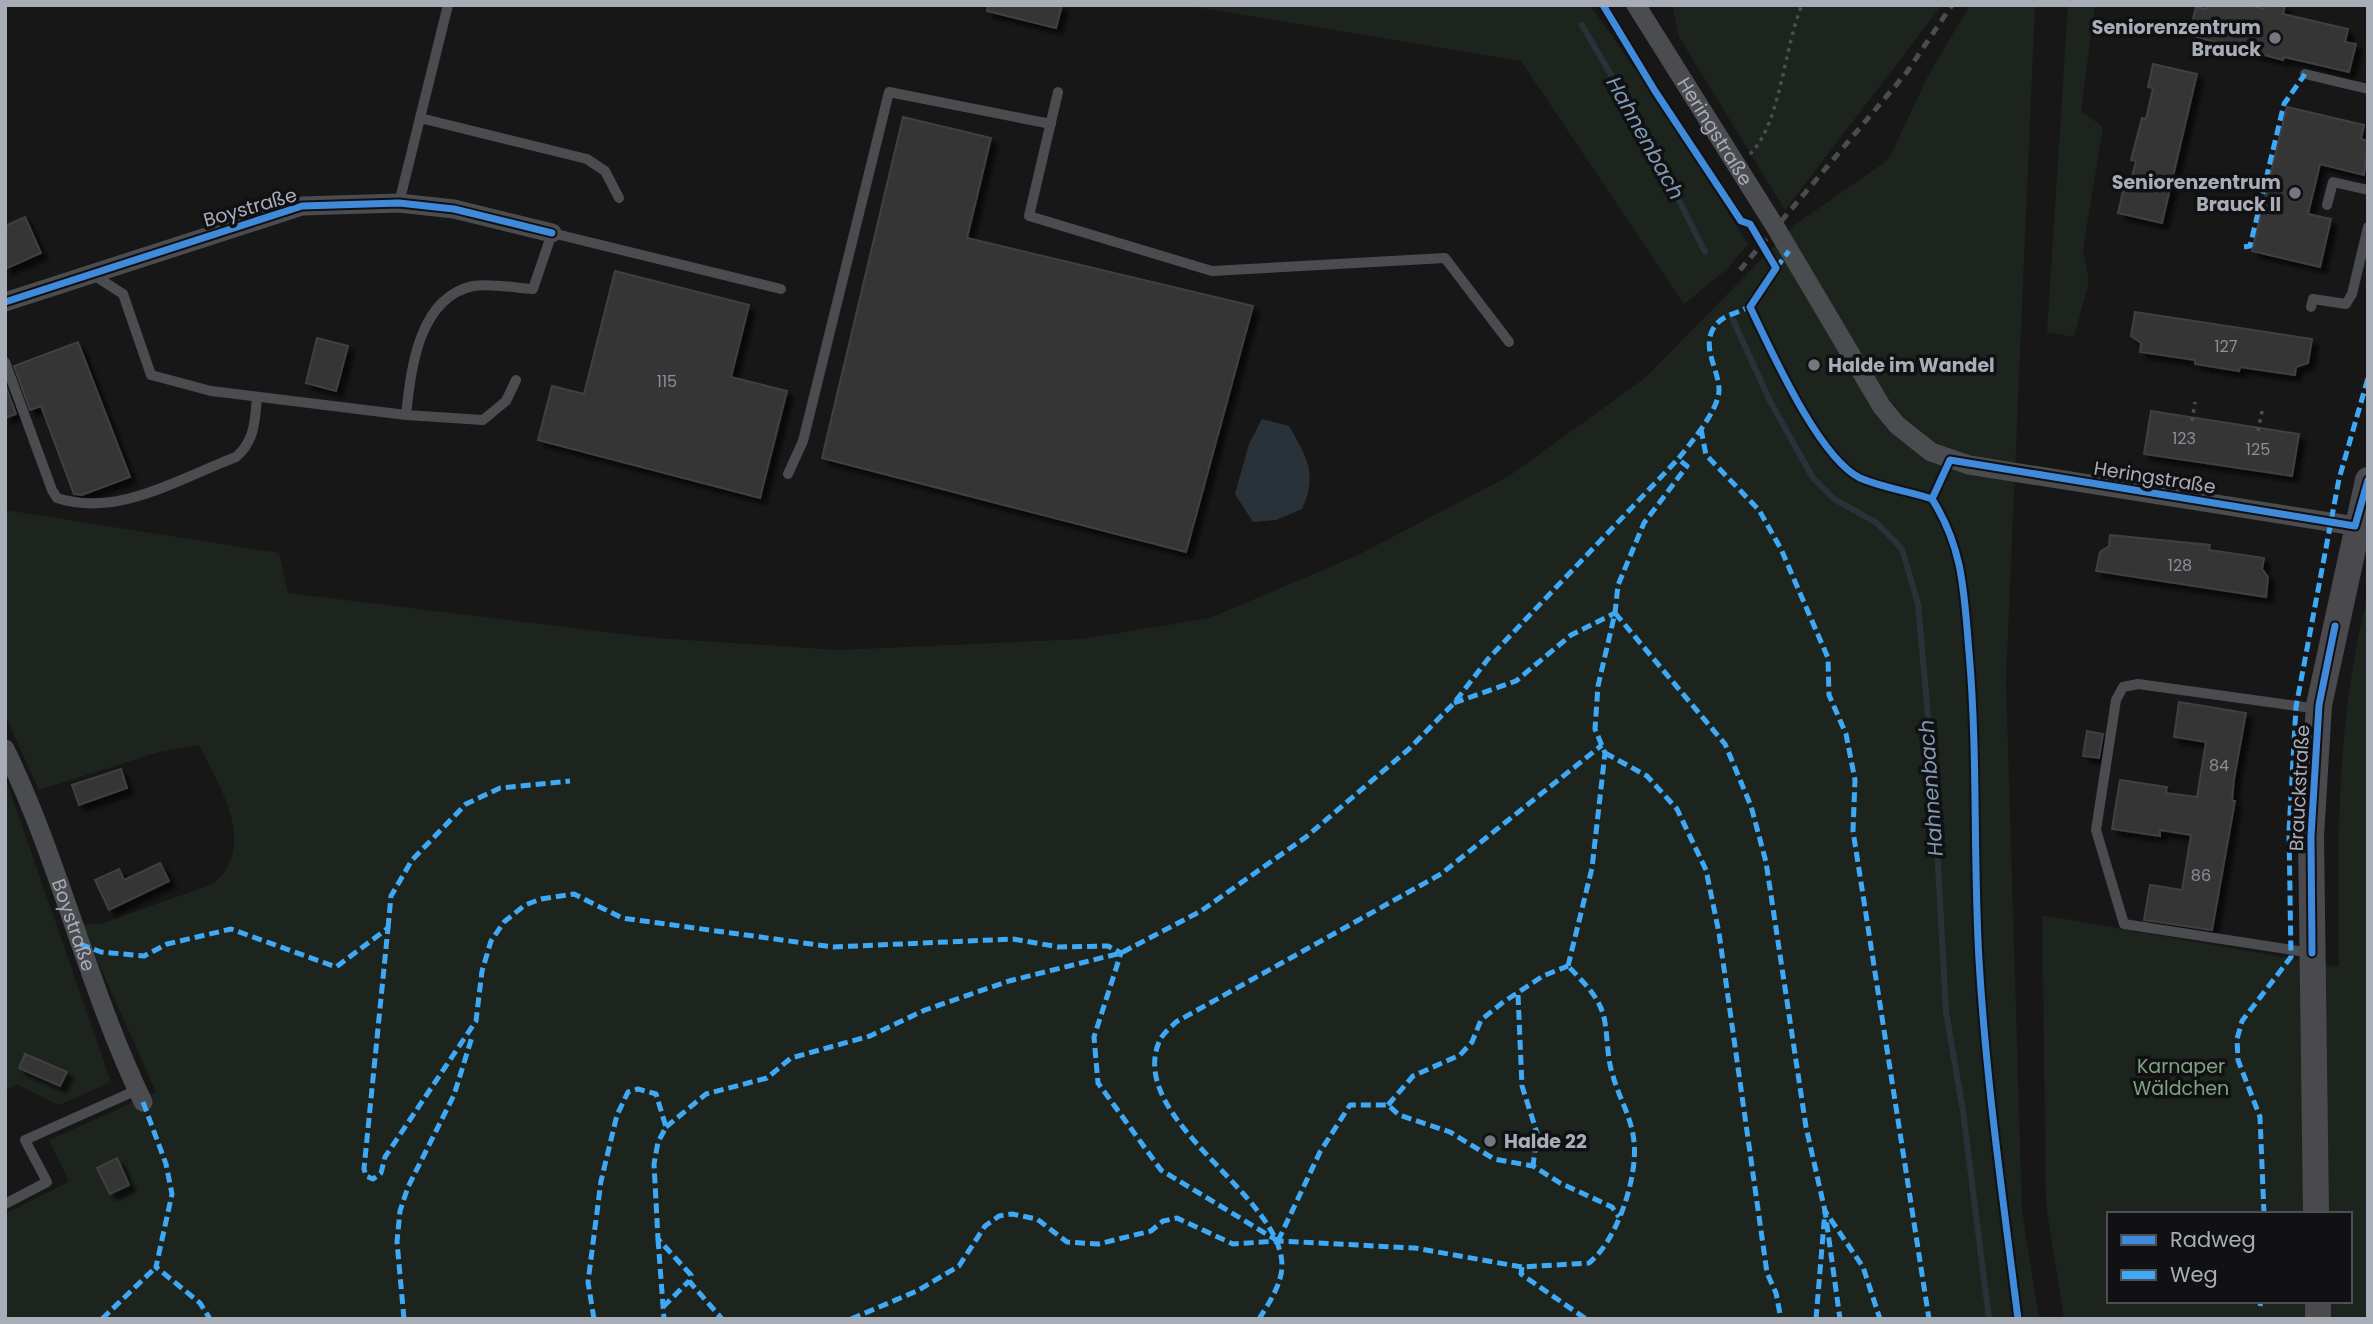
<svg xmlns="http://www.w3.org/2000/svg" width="2373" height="1324" font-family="Poppins,sans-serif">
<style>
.green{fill:#1d241e;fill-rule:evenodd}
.water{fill:#2a3239}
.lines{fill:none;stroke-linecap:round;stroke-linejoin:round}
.stream{stroke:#2a3239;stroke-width:6}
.building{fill:#353536;stroke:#3f4043;stroke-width:2;filter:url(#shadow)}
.path{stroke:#4d4e52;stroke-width:3.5;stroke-dasharray:3.5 5;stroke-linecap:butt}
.service{stroke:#4b4c50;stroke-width:10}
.minor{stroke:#4b4c50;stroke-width:19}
.secondary{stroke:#4a4a4e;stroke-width:26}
.rail{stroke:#4b4c4f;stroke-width:5;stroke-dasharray:9 7;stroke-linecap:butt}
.quiet{stroke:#3fa9f5;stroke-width:5;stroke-dasharray:10 5;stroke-linecap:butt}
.cycleway-casing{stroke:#111113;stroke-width:11}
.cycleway{stroke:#408adc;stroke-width:7}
.poi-dot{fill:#757880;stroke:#111113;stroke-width:2.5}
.labels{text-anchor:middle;stroke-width:7;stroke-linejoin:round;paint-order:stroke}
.number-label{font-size:16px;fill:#8b8f98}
.poi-label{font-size:19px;font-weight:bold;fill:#a8adb8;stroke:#111113;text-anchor:end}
.street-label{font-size:19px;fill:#a8adb8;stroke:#111113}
.park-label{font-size:19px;fill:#7fa381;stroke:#111113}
.water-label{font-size:21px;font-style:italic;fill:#7f9bb3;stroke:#111113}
</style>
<defs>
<filter id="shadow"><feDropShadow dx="6" dy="6" stdDeviation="2" flood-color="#0009"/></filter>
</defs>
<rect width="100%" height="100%" fill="#171717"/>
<!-- green -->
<g class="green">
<polygon points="1183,5 1590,5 1652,93 1748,244 1727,269 1684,304 1521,61"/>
<polygon points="1672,5 1942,5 1785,210 1679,37"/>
<path d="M1970,5h65l-29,675 16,530 17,109h-2034v-105l64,-32 -20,-42 107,-48 -75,-168h19l113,-40c46,-38 6,-98 -14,-139l-40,7 -120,38 -34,-75v-205l274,43 9,40 368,45 182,12 245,-11 127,-21 148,-63 151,-79 136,-98 151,-154 92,-64 41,-86z"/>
<polygon points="2068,5 2095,5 2081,111 2103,127 2083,249 2089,281 2074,337 2047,332"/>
<path d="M2368,595v724h-304l-18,-115 -4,-289 297,52c-2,-125 -3,-249 29,-372zM2109,1214h241v87h-241z"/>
<polygon points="5,777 111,1082 59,1105 17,1084 5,1091"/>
</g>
<!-- water -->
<path class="water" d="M1262,419l27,7c18,32 29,47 13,83l-26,11 -23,2 -18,-28 14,-50z"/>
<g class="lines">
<!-- stream -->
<g class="stream">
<polyline points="1582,25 1650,142 1705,252"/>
<polyline points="1733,320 1770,401 1813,478 1834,499 1877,523 1902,549 1918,604 1933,772 1946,1012 1963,1111 1989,1319"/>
</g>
</g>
<!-- building -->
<g class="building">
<polygon points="988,5 1062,5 1056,28 987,11"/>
<polygon points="2207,5 2248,5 2264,9 2265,5 2285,5 2283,14 2348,29 2345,42 2356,44 2349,72 2284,57 2283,60 2189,35 2196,7 2206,9"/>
<polygon points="2153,64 2197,74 2162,223 2118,213 2123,191 2128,192 2136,161 2131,160 2142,118 2146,119 2153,88 2148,87"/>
<polygon points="2287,107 2364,125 2361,139 2368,141 2364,175 2320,164 2308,214 2331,219 2320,267 2252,251"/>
<polygon points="903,117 991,138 967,238 1253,306 1186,552 822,458"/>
<polygon points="25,217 41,253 5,269 5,226"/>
<polygon points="615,271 749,305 731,377 787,391 760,498 538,440 552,386 584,394"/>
<polygon points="2135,312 2312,339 2308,363 2296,367 2295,375 2240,367 2239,371 2195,364 2195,360 2140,352 2141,343 2131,336"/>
<polygon points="317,338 348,346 336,391 306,383"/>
<polygon points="78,342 130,477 82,495 74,494 41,406 30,410 14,366"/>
<polygon points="5,384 16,414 5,418"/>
<polygon points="2151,411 2299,434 2292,476 2144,454"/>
<polygon points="2110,535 2210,545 2209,550 2264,558 2262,569 2268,577 2266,597 2096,571 2100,552 2109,546"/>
<polygon points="2179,702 2246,713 2234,779 2232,801 2235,801 2212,930 2144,920 2150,885 2182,890 2191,835 2160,830 2160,836 2112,829 2120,780 2167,787 2166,793 2197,797 2206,742 2174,737"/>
<polygon points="2087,731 2103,734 2099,758 2083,756"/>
<polygon points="121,769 127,788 79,805 72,785"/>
<polygon points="160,863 169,881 109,910 95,880 119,869 124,880"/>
<polygon points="25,1054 67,1072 60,1086 19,1068"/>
<polygon points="117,1158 129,1185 110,1194 97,1168"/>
</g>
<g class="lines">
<!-- path -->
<g class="path">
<path d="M1750,154c31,-30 34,-108 52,-149"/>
<polyline points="2192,421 2195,402"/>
<polyline points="2258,431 2262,411"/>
</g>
<!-- service -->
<g class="service">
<polyline points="2305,74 2368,89"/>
<polyline points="1058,92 1029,216 1212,271 1445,258 1509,342"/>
<polyline points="420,118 587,159 605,171 619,198"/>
<polyline points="399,203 448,5"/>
<polyline points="2327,205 2333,182 2368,190"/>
<path d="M92,274l31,20 28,81 60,16 195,24c5,-45 12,-117 67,-129 18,-3 42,2 60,3l19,-56 229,56"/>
<polyline points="2311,307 2313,299 2346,304 2352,294 2368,227"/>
<path d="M5,362l47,128 5,8c61,20 123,-20 179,-41 19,-16 19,-37 21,-60"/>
<polyline points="406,415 483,420 506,401 516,380"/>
<polyline points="788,474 803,441 889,92 1051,124"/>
<polyline points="2312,953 2124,924 2096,830 2116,700 2123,687 2138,684 2319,709"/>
<polyline points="5,1204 47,1182 25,1140 137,1090"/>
</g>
<!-- minor -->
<g class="minor">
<path id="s1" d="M1636,5l140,223 106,179 15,18 34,27 38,13 399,63"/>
<polyline points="5,302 302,206 399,203 454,209 552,233"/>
<path id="s2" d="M5,749c55,113 83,239 138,353"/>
</g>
<!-- secondary -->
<g class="secondary">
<polyline points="2316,1214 2311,836 2319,705 2368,480"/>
<polyline points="2318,1301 2318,1319"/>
</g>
<!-- rail -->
<polyline class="rail" points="1740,270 1907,72 1952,5"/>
<!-- quiet -->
<g class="quiet">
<polyline points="2244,247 2250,246 2284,104 2305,74"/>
<polyline points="1776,268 1789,251"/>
<polyline points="1701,429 1706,455 1759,510 1781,549 1828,658 1829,695 1846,734 1855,780 1853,831 1929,1319"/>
<polyline points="1615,613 1725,744 1751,806 1766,862 1806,1127 1825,1211 1863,1267 1880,1319"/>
<polyline points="1454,703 1516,681 1571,635 1615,613"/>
<polyline points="1605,753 1647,776 1677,809 1706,870 1719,933 1767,1273 1776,1293 1781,1319"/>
<polyline points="388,928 391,896 412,860 466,804 500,788 570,781"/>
<polyline points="80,944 101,952 144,956 167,944 231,929 336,967 388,928 364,1169 366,1176 373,1179 381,1173 385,1157 476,1021 482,971 491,941 504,922 525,905 541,899 574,894 622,918 833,947 1013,939 1059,947 1108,946 1121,953 1094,1037 1098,1083 1161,1170 1278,1241"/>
<path d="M1568,966l24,-98 13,-115 -10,-24 3,-43 17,-73 3,-28 26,-62 43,-57 -9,-7c12,-15 41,-49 41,-69 0,-19 -16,-40 -7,-59 10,-21 32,-15 42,-30"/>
<polyline points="1518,995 1522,1086 1537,1133 1533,1166"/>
<polyline points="143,1102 166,1164 172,1194 156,1267 200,1303 210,1319"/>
<polyline points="1388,1105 1413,1076 1460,1055 1472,1042 1481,1020 1502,1003 1543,976 1568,966"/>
<polyline points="666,1127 706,1094 767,1078 791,1058 870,1036 925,1010 1009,981 1121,953 1201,911 1306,837 1409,749 1454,703 1488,659 1678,459"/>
<polyline points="2264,1214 2260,1117 2238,1060 2237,1039 2242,1021 2291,957 2289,831 2296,707 2339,479 2368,378"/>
<polyline points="658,1239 664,1319"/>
<polyline points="1278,1241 1320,1152 1350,1105 1388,1105 1399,1115 1450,1132 1494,1159 1533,1166 1560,1183 1612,1207 1619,1217"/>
<polyline points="1522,1267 1521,1274 1586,1319"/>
<polyline points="2260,1306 2261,1301"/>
<polyline points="663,1307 689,1281"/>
<polyline points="102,1319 156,1267"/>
<polyline points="404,1319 397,1242 400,1211 408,1187 454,1095 472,1037"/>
<polyline points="594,1319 588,1282 601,1181 617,1115 628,1092 638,1089 656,1094 666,1127 658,1142 654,1164 658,1239 691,1275 689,1281 722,1319"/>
<path d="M851,1319l66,-28 42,-25 26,-40 14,-10 13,-2 25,5 30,23 31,2 53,-13 12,-10 14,-3 56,26 45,-3 137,7 107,19 67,-4c28,-22 49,-86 45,-121 -2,-24 -15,-44 -21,-66 -6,-18 -5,-35 -8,-53 -3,-24 -21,-40 -37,-57"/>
<path d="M1259,1319c10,-16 23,-35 23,-54 -1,-71 -155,-145 -123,-223 3,-8 11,-14 17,-20l265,-148 161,-129"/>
<polyline points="1816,1319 1825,1211 1840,1319"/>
</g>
<defs>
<g id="cycleway">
<path d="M1603,5l52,86 86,130 9,3 26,44 -26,39c21,43 68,150 110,171 23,10 49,13 72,21 32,50 32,96 37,153 9,103 4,205 10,308 7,120 24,239 39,359"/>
<polyline points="5,302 302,206 399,203 454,209 552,233"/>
<polyline points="1932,499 1950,460 2355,526 2368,480"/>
<polyline points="2312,953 2311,836 2319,705 2335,626"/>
</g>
</defs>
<!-- cycleway casing -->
<use href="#cycleway" class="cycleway-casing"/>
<!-- cycleway -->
<use href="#cycleway" class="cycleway"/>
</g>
<!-- markers -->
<g class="poi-dot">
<circle cx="2275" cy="38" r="7"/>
<circle cx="2295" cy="193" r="7"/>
<circle cx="1814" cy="365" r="7"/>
<circle cx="1490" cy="1141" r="7"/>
</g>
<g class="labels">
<!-- number labels -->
<g class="number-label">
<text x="2226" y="352">127</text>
<text x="667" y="387">115</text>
<text x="2184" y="444">123</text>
<text x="2258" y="455">125</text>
<text x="2180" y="571">128</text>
<text x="2219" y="771">84</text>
<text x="2201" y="881">86</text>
</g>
<!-- poi labels -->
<g class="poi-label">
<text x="2261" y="34">Seniorenzentrum<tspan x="2261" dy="22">Brauck</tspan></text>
<text x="2281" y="189">Seniorenzentrum<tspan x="2281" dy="22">Brauck II</tspan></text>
<text x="1828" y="372" text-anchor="start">Halde im Wandel</text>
<text x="1504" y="1148" text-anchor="start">Halde 22</text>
</g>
<!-- street labels -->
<g class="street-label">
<text dy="7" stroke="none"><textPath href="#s1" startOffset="149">Heringstraße</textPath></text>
<text transform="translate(250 207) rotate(-16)" y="7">Boystraße</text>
<text transform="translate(2155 477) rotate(9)" y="7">Heringstraße</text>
<text transform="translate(2299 788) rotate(-87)" y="7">Brauckstraße</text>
<text dy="7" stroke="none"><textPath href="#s2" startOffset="189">Boystraße</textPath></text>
</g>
<!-- park labels -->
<g class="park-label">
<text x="2181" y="1073">Karnaper<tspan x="2181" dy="22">Wäldchen</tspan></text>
</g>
<!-- water labels -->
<g class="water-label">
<text transform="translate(1645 138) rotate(61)" y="7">Hahnenbach</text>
<text transform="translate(1931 788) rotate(-94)" y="7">Hahnenbach</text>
</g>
</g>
<!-- border -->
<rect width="2373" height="1324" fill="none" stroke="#a8adb8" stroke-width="14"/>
<!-- legend -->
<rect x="2107" y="1212" width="245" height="91" fill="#111113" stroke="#4d4f55" stroke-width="2"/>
<rect x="2121" y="1235" width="35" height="10" fill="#408adc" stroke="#4d4f55" stroke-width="2"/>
<text x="2170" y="1247" font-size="21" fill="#a8adb8">Radweg</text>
<rect x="2121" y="1270" width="35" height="10" fill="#3fa9f5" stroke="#4d4f55" stroke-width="2"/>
<text x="2170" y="1282" font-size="21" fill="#a8adb8">Weg</text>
</svg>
